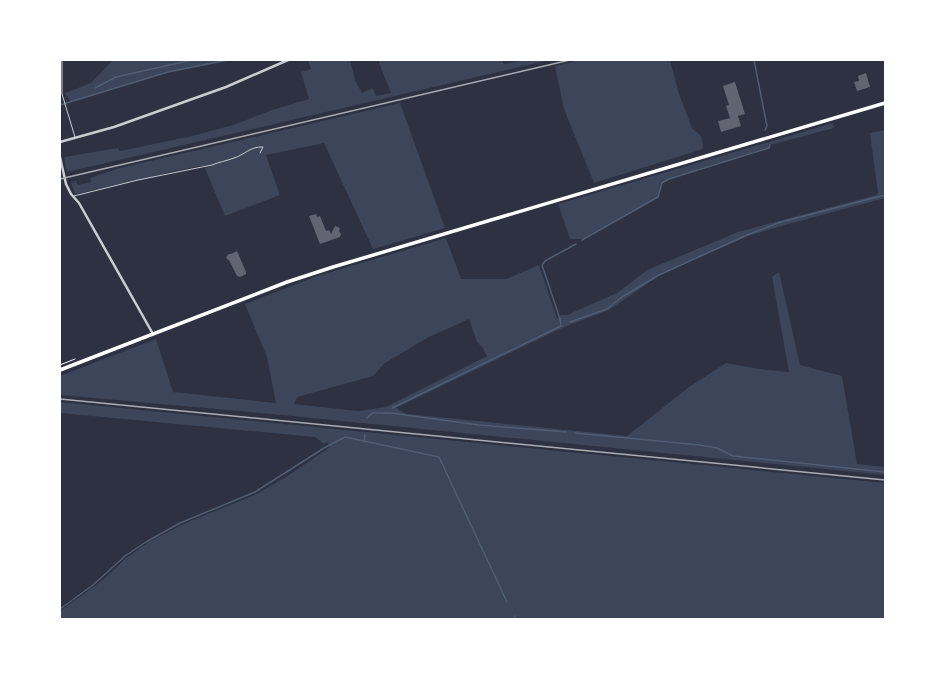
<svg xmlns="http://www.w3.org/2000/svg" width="945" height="679" font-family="Roboto,sans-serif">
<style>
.green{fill:#3c4559;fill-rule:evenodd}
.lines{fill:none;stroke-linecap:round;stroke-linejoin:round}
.stream{stroke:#4f5d75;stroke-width:1.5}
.building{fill:#626471}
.path{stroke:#fff;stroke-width:1}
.service{stroke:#caccd0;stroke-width:1}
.minor{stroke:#caccd0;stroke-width:2.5}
.secondary{stroke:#fff;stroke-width:3.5}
.rail{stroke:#abadb3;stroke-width:1.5}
</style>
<rect width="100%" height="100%" fill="#2d3142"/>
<!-- green -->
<g class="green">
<polygon points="113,60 232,60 168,72 71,102 65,93 91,83"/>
<polygon points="308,60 350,60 355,80 362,93 373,88 376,96 391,93 378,60 502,60 504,64 524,60 550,60 67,172 64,157 118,148 120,151 192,136 233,125 272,110 309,99 301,72 311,69"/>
<polygon points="581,60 670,60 679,94 692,128 702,137 703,149 594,183 564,109 555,66"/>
<polygon points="400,103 445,228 373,249 324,143 266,155 280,195 225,216 205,168 211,166 201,166 179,170 77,194 75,193 71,183 76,181 78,185 91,182 90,178 120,168"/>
<polygon points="833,123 834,128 770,145 769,148 669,179 661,183 658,197 582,239 570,239 558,204"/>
<path d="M885,130v68l-100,27 -37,11 -88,39 -51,35 -47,18 -166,80 11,6 220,22 62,-49 37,-24 40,7 23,2 -17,-95 7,-5 21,93 42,11 15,88 28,3v8l-613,-61 -212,-19v-19l96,-37 17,53 103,11 -9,-46 -22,-53 72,-28 129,-38 15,41h45l33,-14 18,54 4,-4h6l50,-22 30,-23 91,-38 138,-37 2,-2 -8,-60zM469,319l8,23 5,5 5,9 -101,51 -28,4 -64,-7 3,-7 76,-21 12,-13 42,-25z"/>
<polygon points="60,402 885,483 885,619 60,619 60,611 104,579 126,558 149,542 181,525 257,494 289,475 330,447 327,442 324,444 315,437 60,413"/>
</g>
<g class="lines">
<!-- stream -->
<g class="stream">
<polyline points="754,60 767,126 765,130"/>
<polyline points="95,88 116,77 192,60"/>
<polyline points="60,105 168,72 228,60"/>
<polyline points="582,240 658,197 662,183 669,179 769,148 770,145"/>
<polyline points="570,322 607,309 622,297 659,275 747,235 781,222 885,195"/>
<polyline points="392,408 561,326 560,319 542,265 545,261 576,244"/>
<polyline points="367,418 370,415 373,413 391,413 479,425 566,432"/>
<polyline points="575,433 700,445 717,448 733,456 885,472"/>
<polyline points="364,442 365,435"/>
<polyline points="60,609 93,585 125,556 146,542 180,523 255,492 324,448 345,437 439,457 507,602"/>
<polyline points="515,616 515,619"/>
</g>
</g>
<!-- building -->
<g class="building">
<polygon points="866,73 870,87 857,91 854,82 859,81 858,76"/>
<polygon points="735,82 745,114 738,116 741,126 721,132 718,121 730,118 726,106 729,105 723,86"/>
<polygon points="316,214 317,217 320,216 326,231 329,230 331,234 335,226 340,228 339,231 341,234 340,237 320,244 309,216"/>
<polygon points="237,251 246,272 246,274 240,277 237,276 229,260 228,260 226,257 229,254 231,254"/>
</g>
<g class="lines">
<!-- path -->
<polyline class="path" points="60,365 75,359"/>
<!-- service -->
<g class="service">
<polyline points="62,60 62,94 75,137"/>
<path d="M74,196l64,-16 74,-15c7,-3 14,-4 22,-7 10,-3 17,-12 29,-11l-3,6"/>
</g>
<!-- minor -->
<g class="minor">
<polyline points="60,142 114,127 226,87 288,60"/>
<polyline points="60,157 66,184 71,194 79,203 153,334"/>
</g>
<!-- secondary -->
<polyline class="secondary" points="60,370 287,282 333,267 885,103"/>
<!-- rail -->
<g class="rail">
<polyline points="60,179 570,60"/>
<polyline points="60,399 885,480"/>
</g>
</g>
<!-- border -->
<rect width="945" height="679" fill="none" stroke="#ffffff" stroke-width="122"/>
</svg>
